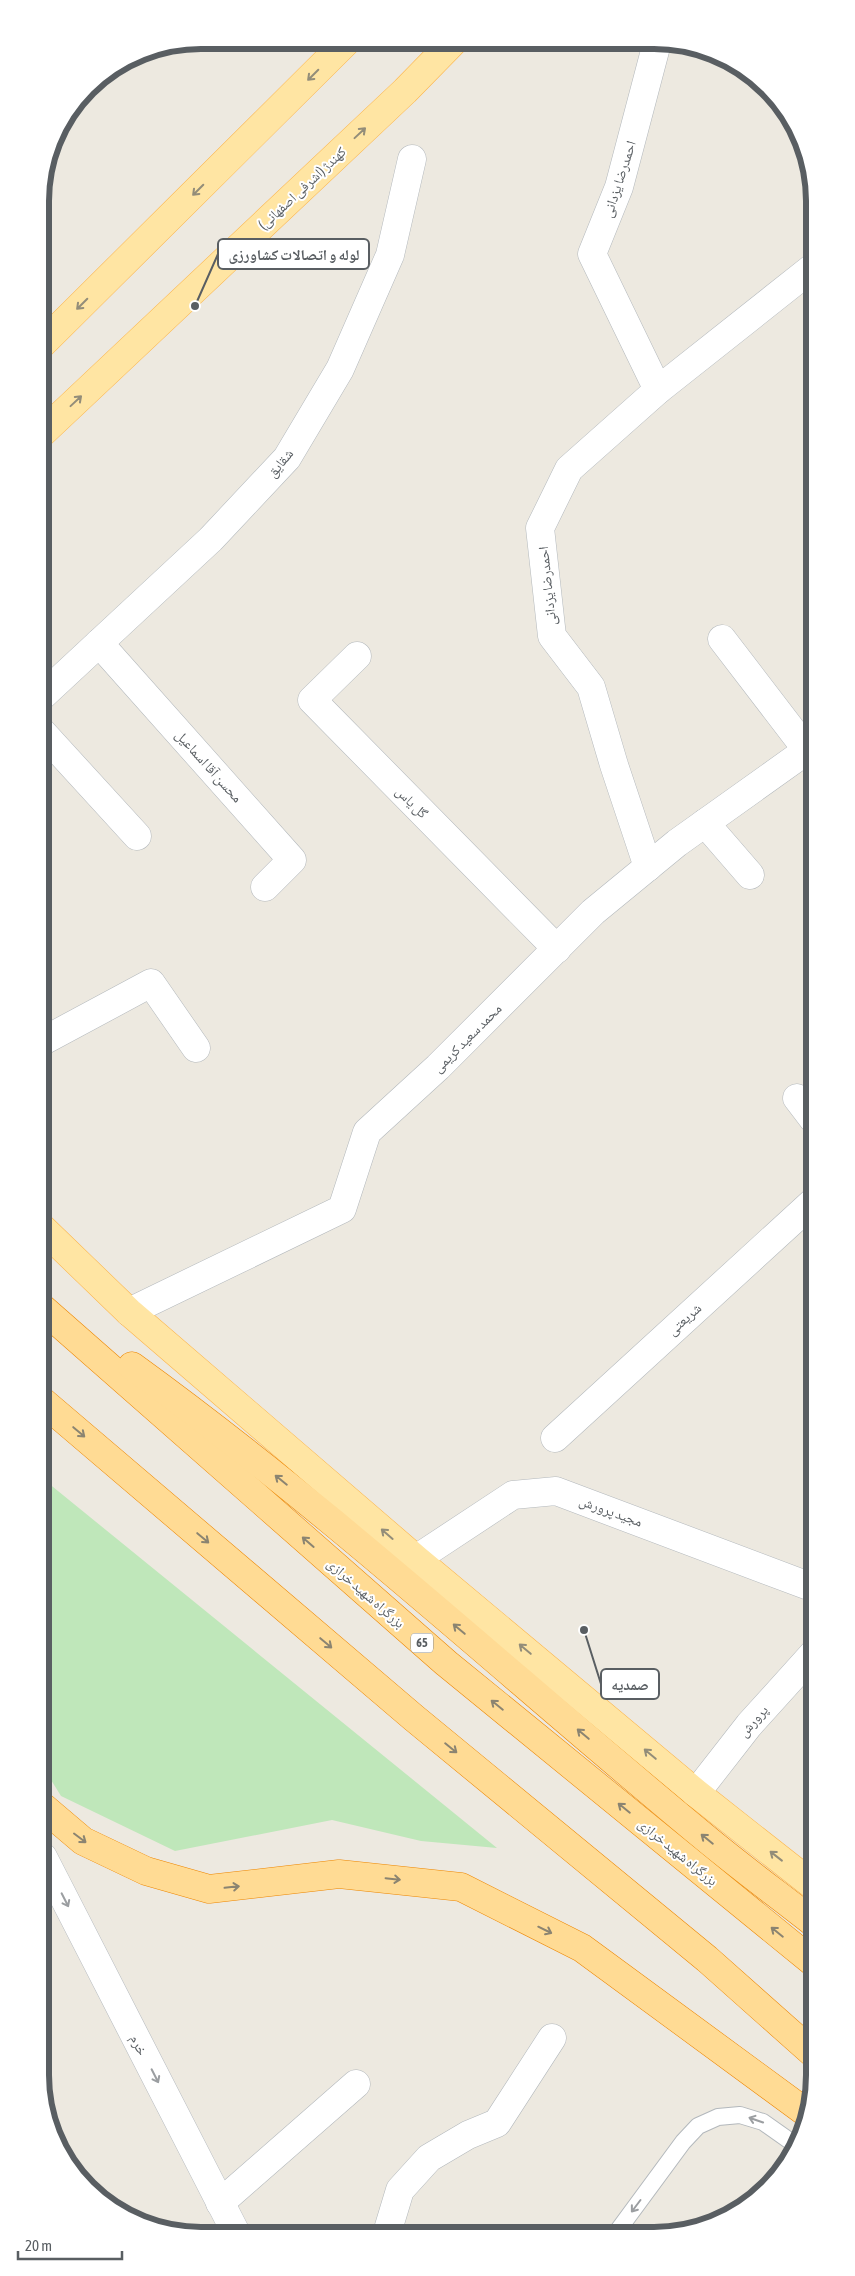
<svg xmlns="http://www.w3.org/2000/svg" width="855" height="2276" font-family="'Asap Condensed','Noto Naskh Arabic',sans-serif">
<style>
.green{fill:#bfe7ba}
.lines{fill:none;stroke-linecap:round;stroke-linejoin:round}
.service-casing{stroke:#b3b8bc;stroke-width:18}
.minor-casing{stroke:#b3b8bc;stroke-width:29}
.secondary-casing{stroke:#b4b9be;stroke-width:29}
.primary-casing{stroke:#fcb44a;stroke-width:29}
.trunk-casing{stroke:#ed8600;stroke-width:29}
.service{stroke:#fff;stroke-width:16}
.minor{stroke:#fff;stroke-width:28}
.secondary{stroke:#fff;stroke-width:28}
.primary{stroke:#ffe5a3;stroke-width:28}
.trunk{stroke:#ffdb94;stroke-width:28}
.oneway{stroke:#938d79}
.oneway2{stroke:#8b8471}
.oneway3{stroke:#9b9ea1}
.labels{text-anchor:middle;stroke-width:4;stroke-linejoin:round;paint-order:stroke}
.shield{fill:#fff;stroke:#8b8e91;stroke-width:1}
.shield-label{font-size:12px;font-weight:bold;fill:#595e62}
.street-label{font-size:14px;fill:#595e62;stroke:#fff}
.rim{fill:none;stroke:#595e62;stroke-width:6}
.leader{fill:none;stroke:#595e62;stroke-width:2}
.callout-dot{fill:#595e62;stroke:#fff;stroke-width:2}
.callout{fill:#fff;stroke:#595e62;stroke-width:2}
.callout-label{font-size:15px;text-anchor:middle;font-weight:bold;fill:#595e62}
</style>
<rect width="100%" height="100%" fill="#ede9e0"/>
<!-- green -->
<polygon class="green" points="42,1478 497,1848 421,1841 332,1820 175,1851 61,1796 43,1767"/>
<g class="lines">
<defs>
<polyline id="service" points="616,2233 683,2142 698,2126 718,2117 740,2115 763,2122 797,2146"/>
<g id="minor">
<polyline points="657,43 619,187 592,254 658,390"/>
<polyline points="722,639 807,750"/>
<polyline points="99,643 292,860 265,887"/>
<polyline points="357,656 312,700 557,949"/>
<polyline points="41,697 211,539 287,458 340,369 390,255 412,159"/>
<polyline points="41,731 137,836"/>
<polyline points="705,823 750,875"/>
<polyline points="648,867 614,765 591,687 552,636 540,528 569,469 658,390 812,268"/>
<polyline points="45,1040 151,983 196,1048"/>
<polyline points="797,1098 813,1119"/>
<polyline points="129,1312 342,1209 367,1132 438,1067 593,912 677,843 813,746"/>
<polyline points="555,1438 813,1202"/>
<polyline points="416,1559 513,1495 556,1491 814,1588"/>
<polyline points="696,1793 749,1725 814,1653"/>
<polyline points="220,2203 356,2084"/>
<polyline points="387,2233 400,2190 429,2158 468,2135 497,2123 552,2038"/>
</g>
<polyline id="secondary" points="43,1857 236,2233"/>
<g id="primary">
<polyline points="41,345 347,41"/>
<polyline points="41,434 405,91 453,42"/>
<polyline points="42,1228 129,1312 416,1559 696,1793 814,1886"/>
</g>
<g id="trunk">
<polyline points="42,1308 446,1663 814,1963"/>
<path d="M132,1366c200,145 381,313 571,470 36,30 74,58 111,87"/>
<polyline points="42,1401 414,1718 707,1959 815,2055"/>
<polyline points="43,1807 83,1841 146,1871 209,1889 339,1874 461,1887 582,1948 808,2114"/>
</g>
</defs>
<!-- service casing -->
<use href="#service" class="service-casing"/>
<!-- minor casing -->
<use href="#minor" class="minor-casing"/>
<!-- secondary casing -->
<use href="#secondary" class="secondary-casing"/>
<!-- primary casing -->
<use href="#primary" class="primary-casing"/>
<!-- trunk casing -->
<use href="#trunk" class="trunk-casing"/>
<!-- service -->
<use href="#service" class="service"/>
<!-- minor -->
<use href="#minor" class="minor"/>
<!-- secondary -->
<use href="#secondary" class="secondary"/>
<!-- primary -->
<use href="#primary" class="primary"/>
<!-- trunk -->
<use href="#trunk" class="trunk"/>
</g>
<!-- one-way arrows -->
<defs><path id="oneway-shaft" d="M-6 0H5M1.5-3L5.5 0L1.5 3" fill="none" stroke-width="1.6" stroke-linecap="round" stroke-linejoin="round" transform="scale(1.25)"/></defs>
<g class="oneway">
<use href="#oneway-shaft" transform="translate(313 75) rotate(135)"/>
<use href="#oneway-shaft" transform="translate(360 133) rotate(-43)"/>
<use href="#oneway-shaft" transform="translate(198 190) rotate(135)"/>
<use href="#oneway-shaft" transform="translate(82 304) rotate(135)"/>
<use href="#oneway-shaft" transform="translate(76 401) rotate(-43)"/>
<use href="#oneway-shaft" transform="translate(387 1534) rotate(-139)"/>
<use href="#oneway-shaft" transform="translate(525 1649) rotate(-140)"/>
<use href="#oneway-shaft" transform="translate(650 1754) rotate(-140)"/>
<use href="#oneway-shaft" transform="translate(776 1856) rotate(-142)"/>
</g>
<g class="oneway2">
<use href="#oneway-shaft" transform="translate(79 1432) rotate(40)"/>
<use href="#oneway-shaft" transform="translate(281 1480) rotate(-141)"/>
<use href="#oneway-shaft" transform="translate(203 1538) rotate(40)"/>
<use href="#oneway-shaft" transform="translate(308 1542) rotate(-139)"/>
<use href="#oneway-shaft" transform="translate(459 1629) rotate(-140)"/>
<use href="#oneway-shaft" transform="translate(326 1643) rotate(40)"/>
<use href="#oneway-shaft" transform="translate(497 1705) rotate(-141)"/>
<use href="#oneway-shaft" transform="translate(583 1734) rotate(-140)"/>
<use href="#oneway-shaft" transform="translate(451 1748) rotate(39)"/>
<use href="#oneway-shaft" transform="translate(624 1808) rotate(-141)"/>
<use href="#oneway-shaft" transform="translate(80 1838) rotate(37)"/>
<use href="#oneway-shaft" transform="translate(707 1839) rotate(-141)"/>
<use href="#oneway-shaft" transform="translate(393 1879) rotate(6)"/>
<use href="#oneway-shaft" transform="translate(232 1887) rotate(-6)"/>
<use href="#oneway-shaft" transform="translate(545 1930) rotate(26)"/>
<use href="#oneway-shaft" transform="translate(777 1932) rotate(-141)"/>
</g>
<g class="oneway3">
<use href="#oneway-shaft" transform="translate(65 1900) rotate(63)"/>
<use href="#oneway-shaft" transform="translate(155 2076) rotate(63)"/>
<use href="#oneway-shaft" transform="translate(756 2120) rotate(-161)"/>
<use href="#oneway-shaft" transform="translate(636 2206) rotate(127)"/>
</g>
<g class="labels">
<!-- shield labels -->
<rect class="shield" x="411" y="1633.5" width="22" height="19" rx="4"/>
<g class="shield-label">
<text x="422" y="1647">65</text>
</g>
<!-- street labels -->
<g class="street-label">
<text transform="translate(619 179) rotate(-72)" y="5">احمدرضا یزدانی</text>
<text transform="translate(302 188) rotate(-43)" y="5">کهندژ (اشرفی اصفهانی)</text>
<text transform="translate(280 463) rotate(-51)" y="5">شقایق</text>
<text transform="translate(547 586) rotate(-96)" y="5">احمدرضا یزدانی</text>
<text transform="translate(209 766) rotate(48)" y="5">محسن آقا اسماعیل</text>
<text transform="translate(412 802) rotate(45)" y="5">گل یاس</text>
<text transform="translate(467 1038) rotate(-45)" y="5">محمد سعید کریمی</text>
<text transform="translate(684 1319) rotate(-42)" y="5">شریعتی</text>
<text transform="translate(611 1511) rotate(20)" y="5">مجید پرورش</text>
<text transform="translate(366 1593) rotate(41)" y="5">بزرگراه شهید خرازی</text>
<text transform="translate(753 1721) rotate(-49)" y="5">پرورش</text>
<text transform="translate(678 1852) rotate(39)" y="5">بزرگراه شهید خرازی</text>
<text transform="translate(139 2045) rotate(63)" y="5">خرم</text>
</g>
</g>
<!-- crop -->
<path d="M0 0H855V2276H0ZM201 49H654A152 152 0 0 1 806 201V2075A152 152 0 0 1 654 2227H201A152 152 0 0 1 49 2075V201A152 152 0 0 1 201 49Z" fill="#fff" fill-rule="evenodd"/>
<path class="rim" d="M201 49H654A152 152 0 0 1 806 201V2075A152 152 0 0 1 654 2227H201A152 152 0 0 1 49 2075V201A152 152 0 0 1 201 49Z"/>
<!-- callouts -->
<path class="leader" d="M195 306L218 254M584 1630L601 1684"/>
<g class="callout-dot">
<circle cx="195" cy="306" r="5"/>
<circle cx="584" cy="1630" r="5"/>
</g>
<g class="callout">
<rect x="218" y="239" width="151" height="30" rx="5"/>
<rect x="601" y="1669" width="58" height="30" rx="5"/>
</g>
<g class="callout-label">
<text x="294" y="260">لوله و اتصالات کشاورزی</text>
<text x="630" y="1690">صمدیه</text>
</g>
<!-- scale -->
<path d="M18 2251v8h104v-8" fill="none" stroke="#595e62" stroke-width="2.5"/>
<text x="25" y="2251" font-size="15" fill="#595e62" stroke="#ffffff" stroke-width="4" paint-order="stroke">20 m</text>
</svg>
